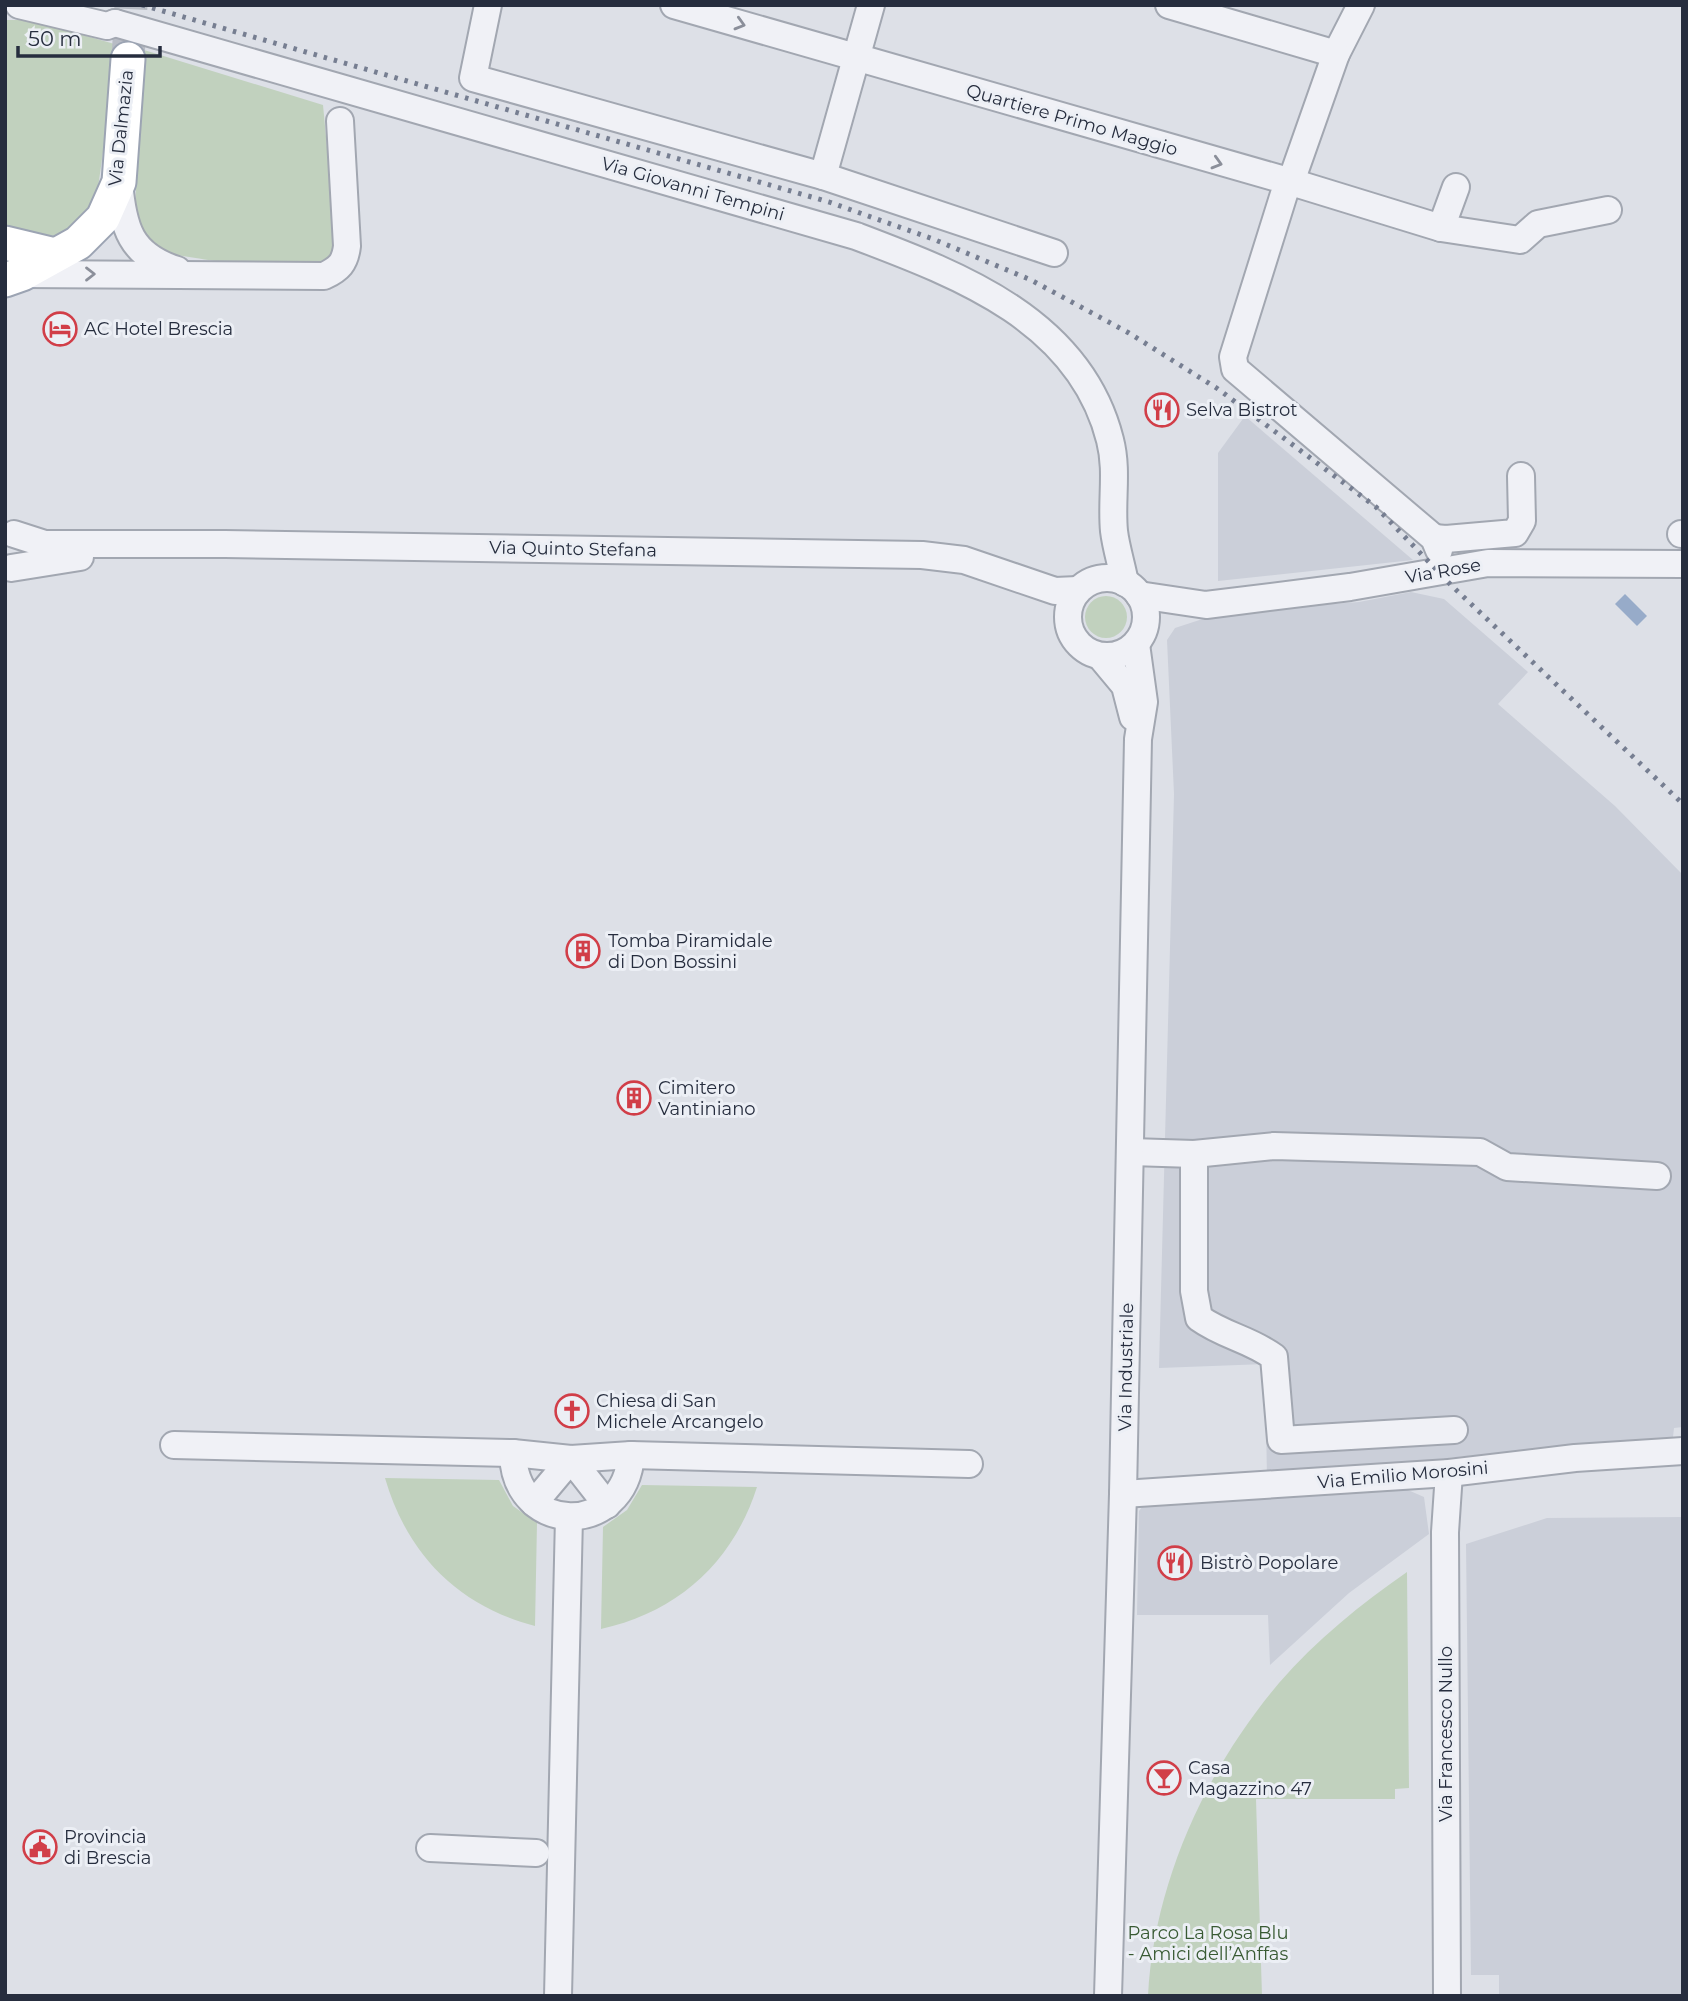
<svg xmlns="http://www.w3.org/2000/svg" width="1688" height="2001" font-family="Montserrat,sans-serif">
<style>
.built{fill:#cbcfd9}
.green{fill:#c1d1be}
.water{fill:#97abc9}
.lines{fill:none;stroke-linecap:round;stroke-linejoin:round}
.major-tunnel{stroke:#b8bcc5;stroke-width:33;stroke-dasharray:33 17;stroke-linecap:butt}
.minor-casing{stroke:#a2a7b1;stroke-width:30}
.major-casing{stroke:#9ca4b3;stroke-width:37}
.minor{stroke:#f0f1f6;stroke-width:26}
.major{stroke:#fff;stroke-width:33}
.rail{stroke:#767e91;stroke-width:5;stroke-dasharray:3.5 7;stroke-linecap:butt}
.oneway{stroke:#8b8f9a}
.labels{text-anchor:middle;stroke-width:6;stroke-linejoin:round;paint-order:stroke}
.street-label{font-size:18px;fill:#262d3e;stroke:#eceff5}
.poi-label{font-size:18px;fill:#262d3e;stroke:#eceff5;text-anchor:start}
.park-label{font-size:18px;fill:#385a33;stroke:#eceff5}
</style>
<rect width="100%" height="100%" fill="#dde0e7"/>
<!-- built -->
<g class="built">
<polygon points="1245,416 1413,560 1218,581 1218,453"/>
<polygon points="1411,592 1444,599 1528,672 1498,704 1615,806 1683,875 1683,1427 1674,1428 1673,1437 1457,1457 1267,1479 1265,1364 1159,1368 1174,794 1167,640 1175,628 1224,612 1359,602"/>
<polygon points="1401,1487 1424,1497 1429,1534 1349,1593 1270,1665 1268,1615 1137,1615 1139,1511 1147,1501"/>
<polygon points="1683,1517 1683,1996 1499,1996 1499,1975 1471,1975 1466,1544 1547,1518"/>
</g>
<!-- green -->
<g class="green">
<path d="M5,20h25l88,25 -23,164c-37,28 -45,37 -90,18z"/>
<path d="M144,50l179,55 14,148c-12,11 -25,13 -40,15 -15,2 -124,-11 -135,-17 -17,-10 -23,-27 -27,-45z"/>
<circle cx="1106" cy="617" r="21"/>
<path d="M385,1478l114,2 14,26 24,17 -2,103c-77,-20 -128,-72 -150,-148z"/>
<path d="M642,1485l115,2c-24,75 -79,125 -156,142l2,-102 24,-17z"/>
<path d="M1407,1572l2,216 -14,1v10h-139l6,197h-114c6,-113 58,-227 131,-313 37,-43 82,-79 128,-111z"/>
</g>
<!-- water -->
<polygon class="water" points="1625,594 1647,616 1637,626 1615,604"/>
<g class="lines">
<!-- major-tunnel -->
<polyline class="major-tunnel" points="128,59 131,5"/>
<defs>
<g id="minor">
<polyline points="19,5 107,26 115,23"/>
<polyline points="488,5 473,78 823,176 1054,253"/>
<polyline points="674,5 1288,181 1293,176 1336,54 1361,5"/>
<polyline points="1169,5 1336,54"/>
<path d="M115,23l741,213c103,39 224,84 254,204 8,31 1,60 4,91 2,17 8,35 11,52"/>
<polyline points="823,176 871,5"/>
<path d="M119,182c4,46 11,73 58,88"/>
<polyline points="1441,228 1456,187"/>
<path d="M22,274l302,2c15,-7 21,-13 23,-30l-7,-125"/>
<polyline points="14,534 45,544 225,544 922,555 964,560 1055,591 1078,590"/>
<polyline points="1681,534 1683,534"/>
<polyline points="1434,538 1446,539 1515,533 1522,521 1521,476"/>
<polyline points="1439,550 1434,538 1235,369 1233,357 1288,181 1441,228 1520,240 1538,224 1608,210"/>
<polyline points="11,568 80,557"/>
<circle cx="1107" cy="617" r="39"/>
<polyline points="1139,595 1206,605 1350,587 1488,563 1683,564"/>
<polyline points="1100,656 1125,686 1133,717"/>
<polyline points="1131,1152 1194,1154 1274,1146 1480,1152 1507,1167 1657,1176"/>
<path d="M1194,1154v137l5,27c25,18 51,21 75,39l7,83 173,-10"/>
<polyline points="174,1445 513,1453 571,1459 631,1455 969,1464"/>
<path d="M513,1453c1,83 112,85 118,2"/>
<polyline points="1123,1494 1449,1473 1575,1458 1683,1451"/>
<polyline points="534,1503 571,1459 607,1505"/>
<polyline points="430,1848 536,1853"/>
<polyline points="558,1996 569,1517"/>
<polyline points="1108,1996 1123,1494 1138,739 1144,702 1136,644"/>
<polyline points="1447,1996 1445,1532 1449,1473"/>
</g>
<g id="major">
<polyline points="5,243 55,255"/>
<polyline points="5,280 22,274 78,243 103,218 119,182 128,59"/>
</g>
</defs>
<!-- minor casing -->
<use href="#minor" class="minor-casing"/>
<!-- major casing -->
<use href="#major" class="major-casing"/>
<!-- minor -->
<use href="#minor" class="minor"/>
<!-- major -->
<use href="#major" class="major"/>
<!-- rail -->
<polyline class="rail" points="142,5 829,202 933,239 1031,280 1129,333 1218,389 1376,507 1452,586 1683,804"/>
</g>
<!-- one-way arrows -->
<defs><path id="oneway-chevron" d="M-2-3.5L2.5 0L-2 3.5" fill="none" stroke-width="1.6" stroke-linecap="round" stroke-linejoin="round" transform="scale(1.75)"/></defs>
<g class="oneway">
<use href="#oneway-chevron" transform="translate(740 24) rotate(16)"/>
<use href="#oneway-chevron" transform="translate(1217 163) rotate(16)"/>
<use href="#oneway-chevron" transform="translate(90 274)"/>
</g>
<!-- icons -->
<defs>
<symbol id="hotel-ring" viewBox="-11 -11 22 22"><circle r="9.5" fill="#eceff5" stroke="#d13e48" stroke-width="1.5"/><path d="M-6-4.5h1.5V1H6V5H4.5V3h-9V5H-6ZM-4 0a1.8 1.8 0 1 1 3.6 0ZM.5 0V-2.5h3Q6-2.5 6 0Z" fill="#d13e48"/></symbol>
<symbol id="restaurant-ring" viewBox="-11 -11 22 22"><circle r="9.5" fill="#eceff5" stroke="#d13e48" stroke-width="1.5"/><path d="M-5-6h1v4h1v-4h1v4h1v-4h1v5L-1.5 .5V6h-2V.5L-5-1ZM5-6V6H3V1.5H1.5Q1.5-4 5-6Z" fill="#d13e48"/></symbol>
<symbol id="building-ring" viewBox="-11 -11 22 22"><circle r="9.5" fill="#eceff5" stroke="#d13e48" stroke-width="1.5"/><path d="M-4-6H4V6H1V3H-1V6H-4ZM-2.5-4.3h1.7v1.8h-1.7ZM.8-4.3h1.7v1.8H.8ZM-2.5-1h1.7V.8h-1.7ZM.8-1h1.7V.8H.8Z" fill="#d13e48"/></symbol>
<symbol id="church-ring" viewBox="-11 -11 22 22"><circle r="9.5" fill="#eceff5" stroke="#d13e48" stroke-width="1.5"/><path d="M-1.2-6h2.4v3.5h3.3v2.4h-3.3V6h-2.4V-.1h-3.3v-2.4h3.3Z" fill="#d13e48"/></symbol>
<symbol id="bar-ring" viewBox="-11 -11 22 22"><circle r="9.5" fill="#eceff5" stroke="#d13e48" stroke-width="1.5"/><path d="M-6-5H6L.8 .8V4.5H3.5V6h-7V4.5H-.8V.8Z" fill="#d13e48"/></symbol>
<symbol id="civic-ring" viewBox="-11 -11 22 22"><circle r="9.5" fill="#eceff5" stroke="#d13e48" stroke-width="1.5"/><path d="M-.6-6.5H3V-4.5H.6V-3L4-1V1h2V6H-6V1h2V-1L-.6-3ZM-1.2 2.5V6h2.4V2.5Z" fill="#d13e48"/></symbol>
</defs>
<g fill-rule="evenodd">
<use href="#hotel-ring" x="41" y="310" width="38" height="38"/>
<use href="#restaurant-ring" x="1143" y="391" width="38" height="38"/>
<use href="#building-ring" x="564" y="932" width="38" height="38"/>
<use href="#building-ring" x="615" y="1079" width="38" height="38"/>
<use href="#church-ring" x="553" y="1392" width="38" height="38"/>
<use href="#restaurant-ring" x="1156" y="1544" width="38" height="38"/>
<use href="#bar-ring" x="1145" y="1759" width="38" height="38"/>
<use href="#civic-ring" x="21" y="1828" width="38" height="38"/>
</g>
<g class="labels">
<!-- street labels -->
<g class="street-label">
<text transform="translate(1072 120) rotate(16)" y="6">Quartiere Primo Maggio</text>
<text transform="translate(121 128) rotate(-84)" y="6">Via Dalmazia</text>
<text transform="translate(693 189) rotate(16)" y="6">Via Giovanni Tempini</text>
<text transform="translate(573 549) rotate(1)" y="6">Via Quinto Stefana</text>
<text transform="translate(1443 571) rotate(-10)" y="6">Via Rose</text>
<text transform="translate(1126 1367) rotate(-89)" y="6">Via Industriale</text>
<text transform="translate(1403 1475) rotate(-5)" y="6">Via Emilio Morosini</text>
<text transform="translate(1446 1734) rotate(-90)" y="6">Via Francesco Nullo</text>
</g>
<!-- poi labels -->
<g class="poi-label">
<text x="84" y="335">AC Hotel Brescia</text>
<text x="1186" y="416">Selva Bistrot</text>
<text x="608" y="947">Tomba Piramidale<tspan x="608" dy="21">di Don Bossini</tspan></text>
<text x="658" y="1094">Cimitero<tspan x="658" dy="21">Vantiniano</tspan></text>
<text x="596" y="1407">Chiesa di San<tspan x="596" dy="21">Michele Arcangelo</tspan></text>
<text x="1200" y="1569">Bistrò Popolare</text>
<text x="1188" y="1774">Casa<tspan x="1188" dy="21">Magazzino 47</tspan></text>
<text x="64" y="1843">Provincia<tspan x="64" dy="21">di Brescia</tspan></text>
</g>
<!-- park labels -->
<g class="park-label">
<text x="1208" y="1939">Parco La Rosa Blu<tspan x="1208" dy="21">- Amici dell’Anffas</tspan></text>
</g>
</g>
<!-- border -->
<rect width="1688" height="2001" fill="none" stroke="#262d3e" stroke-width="14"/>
<!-- scale -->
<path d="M18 46v10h142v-10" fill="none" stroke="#262d3e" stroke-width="3.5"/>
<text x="28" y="46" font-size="21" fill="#262d3e" stroke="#eceff5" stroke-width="5" paint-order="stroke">50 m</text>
</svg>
